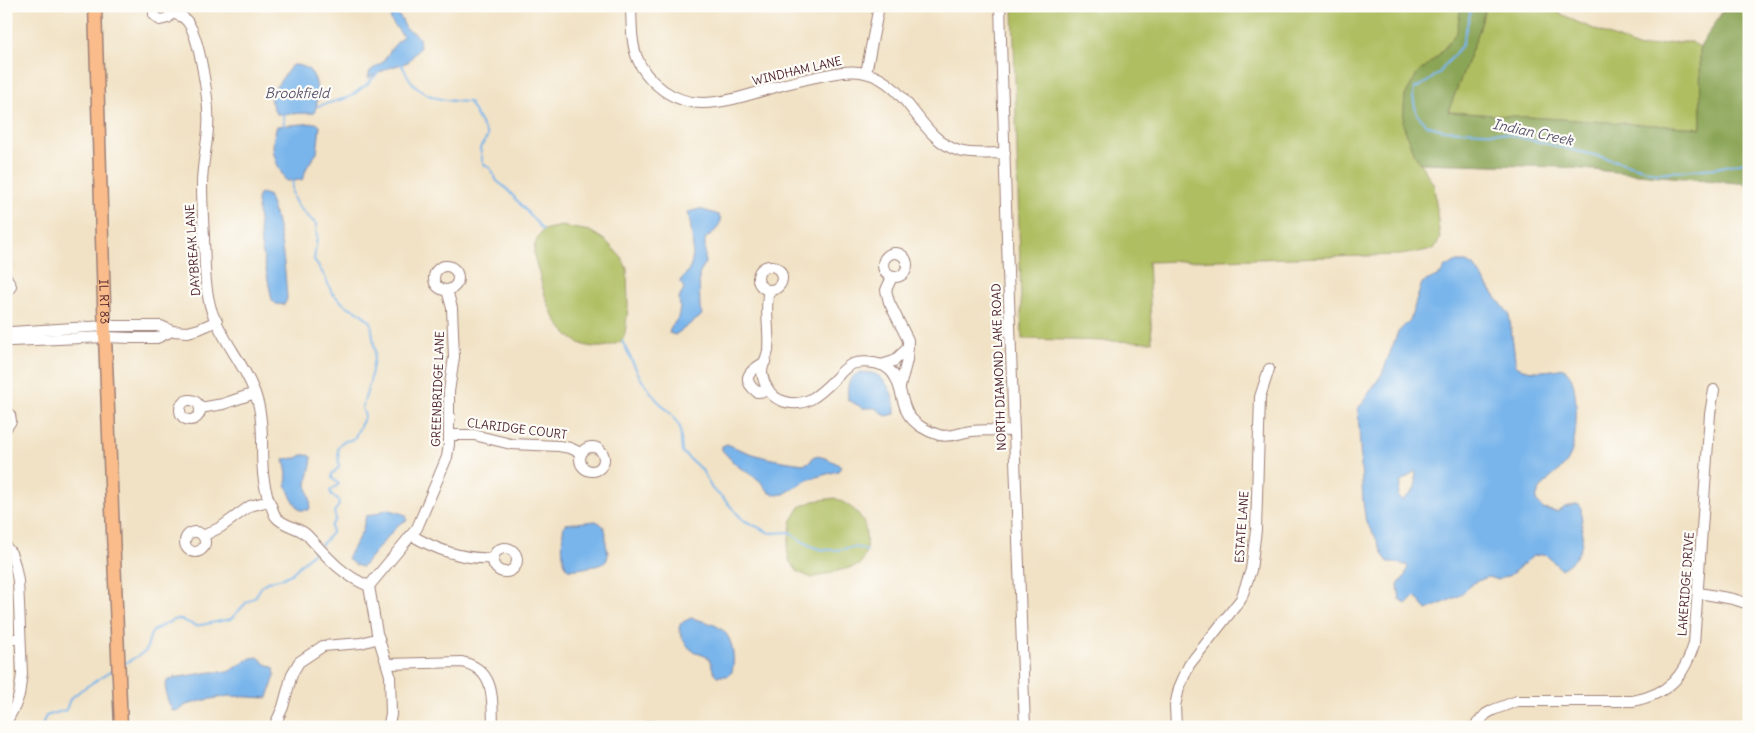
<svg xmlns="http://www.w3.org/2000/svg" width="1755" height="733" font-family="Delius,sans-serif">
<style>
.green{fill:#afbe61;stroke:#7c6e46}
.forest{fill:#8ba557;stroke:#6a6241}
.water{fill:#79b5eb;stroke:#626a8b;fill-rule:evenodd}
.lines{fill:none;stroke-linecap:round;stroke-linejoin:round}
.stream{stroke:#79b5eb;stroke-width:2}
.minor-casing{stroke:#9e8078;stroke-width:12}
.major-casing{stroke:#9e8078;stroke-width:15}
.minor{stroke:#fff;stroke-width:10}
.major{stroke:#f9bc8a;stroke-width:12}
.labels{text-anchor:middle;stroke-width:4.5;stroke-linejoin:round;paint-order:stroke}
.street-label{font-size:12px;fill:#4a1f2b;stroke:#fdfcf7}
.water-label{font-size:14px;font-style:italic;fill:#5a546e;stroke:#fdfcf7}
</style>
<rect width="100%" height="100%" fill="#fdfcf7"/>
<filter id="ink" filterUnits="userSpaceOnUse"><feTurbulence type="fractalNoise" baseFrequency=".02" numOctaves="2"/><feDisplacementMap in="SourceGraphic" scale="10" xChannelSelector="R" yChannelSelector="G"/><feConvolveMatrix kernelMatrix="1 2 1 2 8 2 1 2 1" color-interpolation-filters="sRGB"/></filter>
<filter id="wash" filterUnits="userSpaceOnUse"><feTurbulence type="fractalNoise" baseFrequency=".0096" numOctaves="4" result="noise"/><feDisplacementMap in="SourceGraphic" scale="20" xChannelSelector="R" yChannelSelector="G"/><feGaussianBlur stdDeviation="1.12" result="paint"/><feColorMatrix in="noise" values="0 0 0 0 0 0 0 0 0 0 0 0 0 0 0 0 0 1.4 0 .05"/><feComposite in="paint" operator="in"/></filter>
<g filter="url(#wash)">
<rect width="100%" height="100%" fill="#f1e2c5"/>
<!-- green -->
<g class="green">
<polygon points="1013,6 1461,6 1457,32 1438,56 1417,74 1405,96 1403,124 1413,152 1434,185 1440,239 1434,249 1401,255 1148,262 1152,342 1022,339"/>
<polygon points="1486,6 1546,6 1577,22 1640,48 1676,42 1691,42 1700,47 1701,128 1448,112 1479,31"/>
<path d="M561,226l29,5 16,10 16,17 5,11 1,38 -3,27 -3,7c-49,23 -73,-23 -82,-64 -2,-8 -6,-18 -6,-26 0,-8 5,-15 9,-21z"/>
<path d="M835,498c17,9 30,16 31,37 1,15 1,16 -6,30l-48,13 -14,-6 -8,-10 -3,-12 5,-30 8,-13 14,-6z"/>
</g>
<!-- forest -->
<polygon class="forest" points="1461,6 1486,6 1479,31 1448,112 1701,128 1700,47 1722,12 1749,7 1749,184 1560,167 1420,163 1413,152 1403,124 1405,96 1417,74 1438,56 1457,32"/>
<!-- water -->
<g class="water">
<polygon points="390,12 396,12 402,20 406,29 412,32 419,38 420,47 408,62 389,68 368,78 370,71 383,62 392,48 403,36 391,21"/>
<path d="M292,65c7,0 13,1 18,6 9,9 9,32 4,42l-38,1 -5,-12 -1,-7z"/>
<path d="M316,123l4,3 -3,27 -9,12 -6,15 -16,1c-12,-21 -17,-32 -9,-55z"/>
<path d="M260,193l8,2c13,32 17,70 19,104l-3,6 -8,-1 -4,-4 -11,-55 -4,-46z"/>
<path d="M700,209l19,6 2,6 -5,9 -11,9v24l-6,12 1,33 2,6 -2,3 -25,18 -6,-2 2,-6 7,-9 2,-10 -1,-9 5,-11 -4,-7c3,-4 8,-9 10,-13 6,-13 1,-43 -2,-56z"/>
<path d="M1455,262h11l8,4 21,30 14,18 7,52c14,8 33,5 48,2 2,2 5,6 7,9 8,19 7,68 -4,85 -10,14 -29,21 -31,39l7,8 14,3 8,-5 13,-3 3,3c1,28 8,46 -20,62l-16,-15 -12,2 -23,19 -12,5 -10,-3 -13,5 -16,14 -32,14 -12,-14 -8,8 -7,-3 -2,-16 7,-9 3,-10 -9,-3h-10l-6,-8 -8,-19 -9,-13 -3,-21 -5,-93 24,-35 16,-42 12,-12 12,-37 19,-9 4,-7zM1415,471c3,16 0,20 -13,29l-4,-3 3,-15z"/>
<path d="M861,372c5,1 11,0 16,3 12,7 19,26 18,39l-9,2 -10,-8h-13l-15,-8c-1,-13 -1,-23 13,-28z"/>
<path d="M727,444c29,13 46,16 77,20l6,-2 4,-6c8,0 21,5 27,11l-3,4 -29,8 -25,15 -7,1 -7,-2 -11,-13 -23,-15 -14,-15v-4z"/>
<path d="M302,455h7l3,2c0,10 -5,19 -5,29 1,9 6,14 2,24h-9l-8,-11 -6,-14 1,-11 -3,-15 13,-1z"/>
<path d="M388,509l18,6 1,5 -9,5 -36,42 -7,-2 -8,-7 15,-26 4,-16c9,-1 14,-5 22,-7z"/>
<path d="M596,521c10,5 10,9 10,19 -1,6 4,13 1,19 0,2 -3,4 -5,5 -4,2 -32,7 -34,5 -7,-5 -7,-38 -3,-45z"/>
<path d="M691,618c20,5 37,8 41,30 2,9 2,15 0,24l-5,4h-10c-6,-5 -4,-13 -9,-18 -3,-3 -7,-3 -11,-5 -11,-5 -15,-14 -18,-25l2,-5z"/>
<path d="M258,657l8,7 8,4 1,7 -7,23 -39,-2 -24,4 -19,5 -6,5 -7,1c-6,-9 -9,-21 -6,-30l7,-3 37,-6h17l23,-14z"/>
</g>
<g class="lines">
<!-- stream -->
<g class="stream">
<polyline points="391,6 394,13"/>
<polyline points="1472,6 1462,45 1439,73 1427,82 1414,89 1413,97 1416,112 1426,125 1444,130 1502,133 1602,157 1657,173 1716,168 1749,161"/>
<path d="M400,62c4,7 8,16 13,21 14,17 36,18 56,19l19,34 -8,12 3,16 7,4 7,13 10,8 36,41"/>
<polyline points="318,106 350,97 367,84 378,73"/>
<polyline points="283,114 284,125"/>
<path d="M293,181c-5,20 9,30 23,43l1,14 -3,22 10,15 8,18 14,13 12,5 13,11 4,30 -5,30 -8,26 3,8 -11,23 -12,3 -4,6 1,19 -7,7v4l7,6 -9,7 2,5 6,3 1,6 -5,7 2,7 -5,7 1,7 -11,12"/>
<path d="M622,341l19,38 15,20 15,15 9,13 2,25 20,18 10,19 12,10 19,21 27,13 20,-1c13,11 26,19 43,18 14,0 21,-7 34,1"/>
<polyline points="124,664 146,651 150,636 154,630 173,620 180,619 196,626 231,619 246,603 255,597 262,586 267,582 283,578 291,574 316,550"/>
<polyline points="43,727 43,722 46,716 66,710 70,699 81,690 113,670"/>
</g>
</g>
</g>
<g filter="url(#ink)">
<g class="lines">
<defs>
<g id="minor">
<polyline points="154,6 154,15 160,20 168,18 171,13 170,8"/>
<path d="M631,6c1,37 0,60 32,84 11,8 26,13 39,13 26,0 52,-10 77,-17 13,-4 25,-6 37,-9 15,-3 33,-8 49,-4 44,10 53,65 94,78 14,4 31,2 46,2"/>
<polyline points="1000,6 1008,272 1025,727"/>
<path d="M171,13c4,1 10,2 14,6 15,13 25,88 23,109 -1,18 -6,37 -6,56 0,18 1,35 2,53 1,25 0,51 8,75 12,32 37,57 46,91 9,33 -2,66 12,100 2,4 3,10 6,14 8,10 24,10 32,19 19,21 34,39 61,50"/>
<polyline points="866,73 879,6"/>
<circle cx="895" cy="265" r="12"/>
<circle cx="446" cy="278" r="12"/>
<circle cx="770" cy="278" r="12"/>
<polyline points="6,277 11,286 6,295"/>
<polyline points="892,277 886,290 889,302 908,340 907,360 900,387"/>
<path d="M769,290c-5,20 1,40 -1,60 -1,8 -6,15 -6,22 1,11 8,24 18,28 25,11 41,-7 58,-24 4,-5 8,-9 14,-12 8,-3 21,-2 30,1 20,9 17,33 26,49 6,10 20,18 31,21 12,3 22,-3 33,-4 14,-2 28,0 42,0"/>
<polyline points="6,334 11,332 105,326 161,326 172,331 188,332 199,329 217,321"/>
<polyline points="6,338 11,341 105,337 132,338 157,338 172,331"/>
<path d="M765,362c-14,8 -26,16 -8,30l11,-1"/>
<polyline points="881,365 894,361 908,348"/>
<circle cx="190" cy="410" r="10"/>
<polyline points="200,408 223,404 255,393"/>
<polyline points="6,412 10,415 11,421 6,428"/>
<polyline points="449,435 474,435 511,444 559,446 570,448 581,453"/>
<circle cx="592" cy="459" r="12"/>
<circle cx="195" cy="542" r="10"/>
<path d="M411,535c24,14 54,25 82,23"/>
<polyline points="203,536 221,527 250,506 269,501"/>
<polyline points="6,547 11,553 15,565 18,581 22,674 19,695 15,706 6,723"/>
<circle cx="505" cy="560" r="12"/>
<polyline points="369,586 417,528 447,457 449,444 449,392 454,357 452,308 447,290"/>
<polyline points="369,586 377,633 390,675 391,715 388,727"/>
<polyline points="1699,593 1733,599 1749,604"/>
<polyline points="6,639 20,639"/>
<path d="M388,664l74,-2c34,8 30,37 31,65"/>
<polyline points="648,726 658,727"/>
<polyline points="274,727 283,707 292,674 299,662 323,646 361,643 379,638"/>
<polyline points="1176,727 1175,706 1179,688 1189,665 1241,599 1251,570 1256,530 1260,397 1269,369"/>
<path d="M1474,727l12,-13 7,-4 24,-9h116c35,-7 51,-24 61,-57l16,-230 4,-24"/>
</g>
<g id="major">
<path id="s1" d="M95,6l10,331 16,390"/>
</g>
</defs>
<!-- minor casing -->
<use href="#minor" class="minor-casing"/>
<!-- major casing -->
<use href="#major" class="major-casing"/>
<!-- minor -->
<use href="#minor" class="minor"/>
<!-- major -->
<use href="#major" class="major"/>
</g>
</g>
<g class="labels">
<!-- street labels -->
<g class="street-label">
<text transform="translate(797 71) rotate(-13)" y="4">WINDHAM LANE</text>
<text transform="translate(193 250) rotate(-94)" y="4">DAYBREAK LANE</text>
<text dy="4" stroke="none"><textPath href="#s1" startOffset="296">IL RT 83</textPath></text>
<text transform="translate(999 367) rotate(-92)" y="4">NORTH DIAMOND LAKE ROAD</text>
<text transform="translate(438 389) rotate(-88)" y="4">GREENBRIDGE LANE</text>
<text transform="translate(517 429) rotate(7)" y="4">CLARIDGE COURT</text>
<text transform="translate(1242 527) rotate(-86)" y="4">ESTATE LANE</text>
<text transform="translate(1686 584) rotate(-86)" y="4">LAKERIDGE DRIVE</text>
</g>
<!-- water labels -->
<g class="water-label">
<text x="297" y="98">Brookfield</text>
<text transform="translate(1533 132) rotate(12)" y="5">Indian Creek</text>
</g>
</g>
<!-- margin -->
<rect width="1755" height="733" fill="none" stroke="#fdfcf7" stroke-width="25"/>
</svg>
